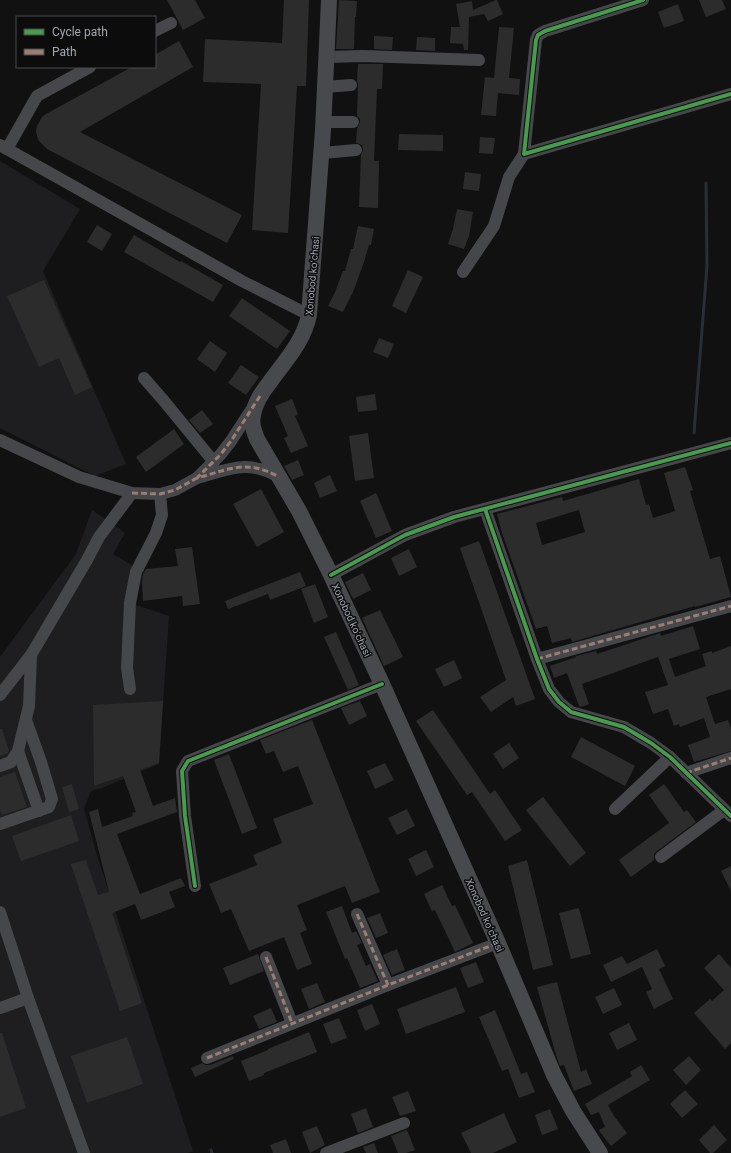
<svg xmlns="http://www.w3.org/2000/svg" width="731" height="1153" font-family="Roboto,sans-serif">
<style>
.built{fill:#1e1e20}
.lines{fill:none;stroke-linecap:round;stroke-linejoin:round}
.stream{stroke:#292f36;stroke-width:3}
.building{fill:#2c2c2d;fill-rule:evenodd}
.minor{stroke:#46474a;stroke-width:12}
.major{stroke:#48494c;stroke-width:16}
.quiet{stroke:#9b7d72;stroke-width:3;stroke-dasharray:6 3;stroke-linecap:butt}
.cycleway-casing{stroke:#0c0c0d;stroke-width:6}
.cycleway{stroke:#469c4c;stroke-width:4}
.labels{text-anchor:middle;stroke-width:3;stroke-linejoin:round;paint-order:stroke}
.street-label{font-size:10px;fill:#a3a7b2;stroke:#0c0c0d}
</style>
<rect width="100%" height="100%" fill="#111112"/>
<!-- built -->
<g class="built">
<polygon points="0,161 80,209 43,271 126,464 95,476 0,428"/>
<polygon points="92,510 125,533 113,554 140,570 136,605 169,616 159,764 102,788 91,791 84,808 96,852 193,1151 188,1153 0,1153 0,657 76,554"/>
</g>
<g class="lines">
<!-- stream -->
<g class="stream">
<polyline points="694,433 707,266 706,183"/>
<polyline points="211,1150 212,1153"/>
</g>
</g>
<!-- building -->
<g class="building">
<polygon points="167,0 195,0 205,18 183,30"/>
<polygon points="284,0 309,0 306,86 297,86 288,233 252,230 261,84 203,82 205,39 282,43"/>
<polygon points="339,0 357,1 356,17 355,17 354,49 336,49"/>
<polygon points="496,0 497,0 503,14 488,21 484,14 469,17 468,50 464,50 463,44 450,43 451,27 460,27 456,4 472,1 473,10"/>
<polygon points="699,0 722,0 726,9 706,17"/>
<polygon points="678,4 684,21 664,28 658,12"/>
<polygon points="499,27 514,28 509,78 520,79 519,95 498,93 496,116 481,115 485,77 494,78"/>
<polygon points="374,36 393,37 392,50 374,49"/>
<polygon points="417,37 435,38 435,51 416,50"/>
<polygon points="179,41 193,67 80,132 242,215 227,243 47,149 39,141 37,136 36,131 37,126 42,117 46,114 132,67 155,67 155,55"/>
<polygon points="358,64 383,64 382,89 377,89 374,161 379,161 378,208 359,207 361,155 363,150 362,145 356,143 357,129 360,122 360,119 357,116 358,85 357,81"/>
<polygon points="399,134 443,135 443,151 398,150"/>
<polygon points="480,137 495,138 493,154 479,153"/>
<polygon points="465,172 481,174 479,191 463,189"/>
<polygon points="457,209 473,212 469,236 464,249 448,244 453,229"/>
<polygon points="97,225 112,234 102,251 87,242"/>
<polygon points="358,226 374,229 371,245 369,245 363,265 353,292 343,312 328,306 335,292 343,271 345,271 351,249 353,249"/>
<polygon points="134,235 180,262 181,261 223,285 213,302 124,252"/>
<polygon points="408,270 423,277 406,313 392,306"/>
<polygon points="44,280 92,387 75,395 59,358 39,367 7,296"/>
<polygon points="242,298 290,331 277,349 229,316"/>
<polygon points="379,338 394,344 388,358 373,352"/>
<polygon points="210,341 227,353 215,372 197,359"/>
<polygon points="241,365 259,377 246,395 228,383"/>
<polygon points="375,394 377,410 358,412 356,397"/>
<polygon points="292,399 298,414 295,416 308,446 291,453 284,438 288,436 275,406"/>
<polygon points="202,410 213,424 200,433 189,420"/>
<polygon points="174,429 184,444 146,472 136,457"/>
<polygon points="368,433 374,478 355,481 349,436"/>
<polygon points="298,460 304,475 292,480 284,466"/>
<path d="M685,467l8,23 -3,1 20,68 10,-3 11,41 -36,10v-1l-123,36 -1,-4 -19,5 -5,-17 -11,3 -34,-96 -5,-19 65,-17 1,4 76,-22 7,26 3,-1 4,14 22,-7 -11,-38zM579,510l6,22 -43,13 -6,-22z"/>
<polygon points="330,475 337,491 320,498 314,483"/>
<polygon points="261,489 284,532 257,547 233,504"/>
<polygon points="376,493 392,531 376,538 360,501"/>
<polygon points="479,541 535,699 516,706 513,697 491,712 480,697 506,680 460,548"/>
<polygon points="192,547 200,604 183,606 182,596 143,601 142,583 143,574 146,569 178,566 175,549"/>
<polygon points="409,549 417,567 399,576 391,558"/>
<polygon points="300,572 306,586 270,600 268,594 228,609 225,601"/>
<polygon points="363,573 371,590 353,599 345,582"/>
<polygon points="315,584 328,617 314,623 301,589"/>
<polygon points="380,610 403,657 384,666 362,618"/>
<polygon points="693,626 700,649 669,659 675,677 706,666 702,654 712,651 712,653 731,646 731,689 706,697 715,724 728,720 731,729 731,751 694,762 688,745 710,737 704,718 680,727 679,724 674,726 668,709 653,714 645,692 668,685 658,657 582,684 589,704 581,707 579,706 567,673 554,678 550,666 576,657 576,656 596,651 597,654 660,633 661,636"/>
<polygon points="336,632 359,685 348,690 324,637"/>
<polygon points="454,660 462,678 444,687 435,669"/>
<polygon points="163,701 159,763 140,770 153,806 175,798 177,812 117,834 140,894 181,878 185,886 169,892 175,907 141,920 135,904 112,913 142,1003 120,1011 71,864 86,860 98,895 109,892 89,812 98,809 102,827 133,816 132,813 136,812 123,776 94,786 93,705"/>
<polygon points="360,701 367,716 349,725 341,708"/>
<polygon points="433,710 490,794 495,790 522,830 505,841 472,792 467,795 416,721"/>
<polygon points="312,720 380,892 352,903 345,886 297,905 307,930 300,933 312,964 297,970 284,937 249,951 231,909 221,913 209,884 257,865 253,855 282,843 273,819 313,804 298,766 283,772 274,751 266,754 260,740"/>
<polygon points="0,729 2,729 9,751 8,753 0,756"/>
<polygon points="581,737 635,766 625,786 571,757"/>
<polygon points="509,743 519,758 503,769 493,754"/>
<polygon points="229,754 257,828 242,834 214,760"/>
<polygon points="385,763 394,780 375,789 367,771"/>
<polygon points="15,772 27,807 2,815 0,811 0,777"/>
<polygon points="72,784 79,809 69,812 62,787"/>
<polygon points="664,784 684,812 687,810 696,822 657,851 654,854 654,860 631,877 619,860 669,823 649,795"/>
<polygon points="543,797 586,853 570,866 526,810"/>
<polygon points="407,809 415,826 397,835 388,818"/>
<polygon points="71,815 79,841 21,861 12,836"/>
<polygon points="426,850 434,867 416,876 408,859"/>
<polygon points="527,860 553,965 533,970 508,866"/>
<polygon points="731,866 731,891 721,871"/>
<polygon points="442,885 452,906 455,905 473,943 455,952 435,910 432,911 424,894"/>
<polygon points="342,906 352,933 356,931 362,943 357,945 366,966 370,964 378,981 360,988 347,958 345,959 326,912"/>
<polygon points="579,908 591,954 571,959 559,913"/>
<polygon points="380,913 388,933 376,938 367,918"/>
<polygon points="397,949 405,970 392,975 383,955"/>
<polygon points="657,949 665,966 659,969 673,999 654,1009 646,992 652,989 642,967 611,982 603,965 622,956 627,964"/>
<polygon points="258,954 264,971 230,985 223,968"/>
<polygon points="719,954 731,968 731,1043 725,1049 694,1013 710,999 712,1001 724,990 704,968"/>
<polygon points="476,962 484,982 468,988 460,968"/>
<polygon points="557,982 581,1072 586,1069 592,1084 574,1091 564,1065 560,1066 556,1055 537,987"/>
<polygon points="317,983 325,1002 309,1009 301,989"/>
<polygon points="456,987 465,1012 406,1034 397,1009"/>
<polygon points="614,988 622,1005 603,1014 595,997"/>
<polygon points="372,1004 380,1024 365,1031 357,1010"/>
<polygon points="271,1008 277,1022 259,1029 253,1016"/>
<polygon points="495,1010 521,1074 527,1072 535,1092 519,1098 508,1069 502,1071 479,1017"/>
<polygon points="339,1018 347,1038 331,1044 323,1024"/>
<polygon points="629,1023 637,1040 617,1050 609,1033"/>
<polygon points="309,1032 317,1052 264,1073 264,1075 249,1081 241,1061 268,1050 268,1049"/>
<polygon points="0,1033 2,1033 26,1108 0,1117"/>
<polygon points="127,1037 143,1084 87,1103 71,1056"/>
<polygon points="233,1056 234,1059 195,1077 191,1068 202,1063 206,1065 210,1065"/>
<polygon points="689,1056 701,1070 686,1085 673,1070"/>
<polygon points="641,1065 650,1080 608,1105 614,1116 627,1133 611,1146 600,1132 599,1130 605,1127 599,1112 591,1115 585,1104 632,1076 630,1072"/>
<polygon points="685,1090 698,1104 682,1118 670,1104"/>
<polygon points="408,1091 416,1111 400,1116 392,1097"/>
<polygon points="366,1108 373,1127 358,1133 351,1114"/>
<polygon points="550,1109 558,1129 542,1135 535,1115"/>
<polygon points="504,1113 517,1142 493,1153 471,1153 461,1133"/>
<polygon points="714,1125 727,1140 713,1153 710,1153 699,1140"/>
<polygon points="317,1126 325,1145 310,1153 302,1132"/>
<polygon points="407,1130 415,1150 406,1153 398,1153 391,1136"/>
<polygon points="286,1139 291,1153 273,1153 270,1145"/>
<polygon points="374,1143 378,1153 366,1153 363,1147"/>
</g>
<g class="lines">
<!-- minor -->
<g class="minor">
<polyline points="643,0 545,31 538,35 536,40 524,154 731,94"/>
<polyline points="155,31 171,23"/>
<polyline points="327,57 363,56 479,60"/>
<polyline points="325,87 351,85"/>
<polyline points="324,122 353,122"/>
<polyline points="0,145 242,281 309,315"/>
<polyline points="7,149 37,96 90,67"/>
<polyline points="322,153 356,150"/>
<polyline points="463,272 494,226 509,177 524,154"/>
<polyline points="144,378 164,401 214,462"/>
<path d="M253,407l-22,34 -10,13 -24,24c33,-9 50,-19 82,-1"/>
<polyline points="0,440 79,477 132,493 160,494 175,490 197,478"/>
<polyline points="485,509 537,659 549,689 559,702 571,712 624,727 651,743 670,757 731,816"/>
<polyline points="331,575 405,535 454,517 731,443"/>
<polyline points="537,659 731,606"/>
<polyline points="130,689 127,668 130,603 136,572 156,533 162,515 160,494"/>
<polyline points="0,695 31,655 87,560 99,537 132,493"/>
<polyline points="18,751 39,811"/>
<polyline points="0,766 11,762 18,751 29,706 31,655"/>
<polyline points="686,773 731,758"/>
<polyline points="615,809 670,757"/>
<polyline points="0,824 49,807 52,799 41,762 26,720"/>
<polyline points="661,857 724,810"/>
<polyline points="195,886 185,816 182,771 188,761 382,684"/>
<polyline points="0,912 28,998 84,1153"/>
<polyline points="357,914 388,985"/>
<polyline points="266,957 292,1023"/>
<polyline points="0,1008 28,998"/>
<polyline points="207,1058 388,985 498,943"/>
<polyline points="326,1153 404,1123"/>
</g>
<!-- major -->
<path class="major" d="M329,0l-6,130 -14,185c-5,26 -24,46 -39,67 -8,10 -15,20 -17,33 -2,9 1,16 4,24l42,72 32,64 51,109 116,259 56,132 19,36 27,42"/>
<!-- quiet -->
<g class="quiet">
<path d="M260,396l-29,45 -10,13 -24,24c33,-9 50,-19 82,-1"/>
<polyline points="132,493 160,494 175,490 197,478"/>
<polyline points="537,659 731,606"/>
<polyline points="686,773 731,758"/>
<polyline points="357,914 388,985"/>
<polyline points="266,957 292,1023"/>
<polyline points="207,1058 388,985 498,943"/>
</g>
<defs>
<g id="cycleway">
<polyline points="643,0 545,31 538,35 536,40 524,154 731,94"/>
<polyline points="485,509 537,659 549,689 559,702 571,712 624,727 651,743 670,757 731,816"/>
<polyline points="331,575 405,535 454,517 731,443"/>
<polyline points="195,886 185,816 182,771 188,761 382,684"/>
</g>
</defs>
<!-- cycleway casing -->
<use href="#cycleway" class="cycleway-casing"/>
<!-- cycleway -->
<use href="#cycleway" class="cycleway"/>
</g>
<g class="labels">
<!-- street labels -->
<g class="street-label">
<text transform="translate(312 276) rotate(-85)" y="4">Xonobod koʻchasi</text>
<text transform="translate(352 620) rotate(65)" y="4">Xonobod koʻchasi</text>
<text transform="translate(485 915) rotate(66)" y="4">Xonobod koʻchasi</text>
</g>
</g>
<!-- legend -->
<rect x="16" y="16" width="140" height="52" fill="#0c0c0d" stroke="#484a4f"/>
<rect x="24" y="29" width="20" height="6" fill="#469c4c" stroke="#484a4f"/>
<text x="52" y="36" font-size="12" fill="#a3a7b2">Cycle path</text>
<rect x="24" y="49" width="20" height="6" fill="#9b7d72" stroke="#484a4f"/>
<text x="52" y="56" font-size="12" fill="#a3a7b2">Path</text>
</svg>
